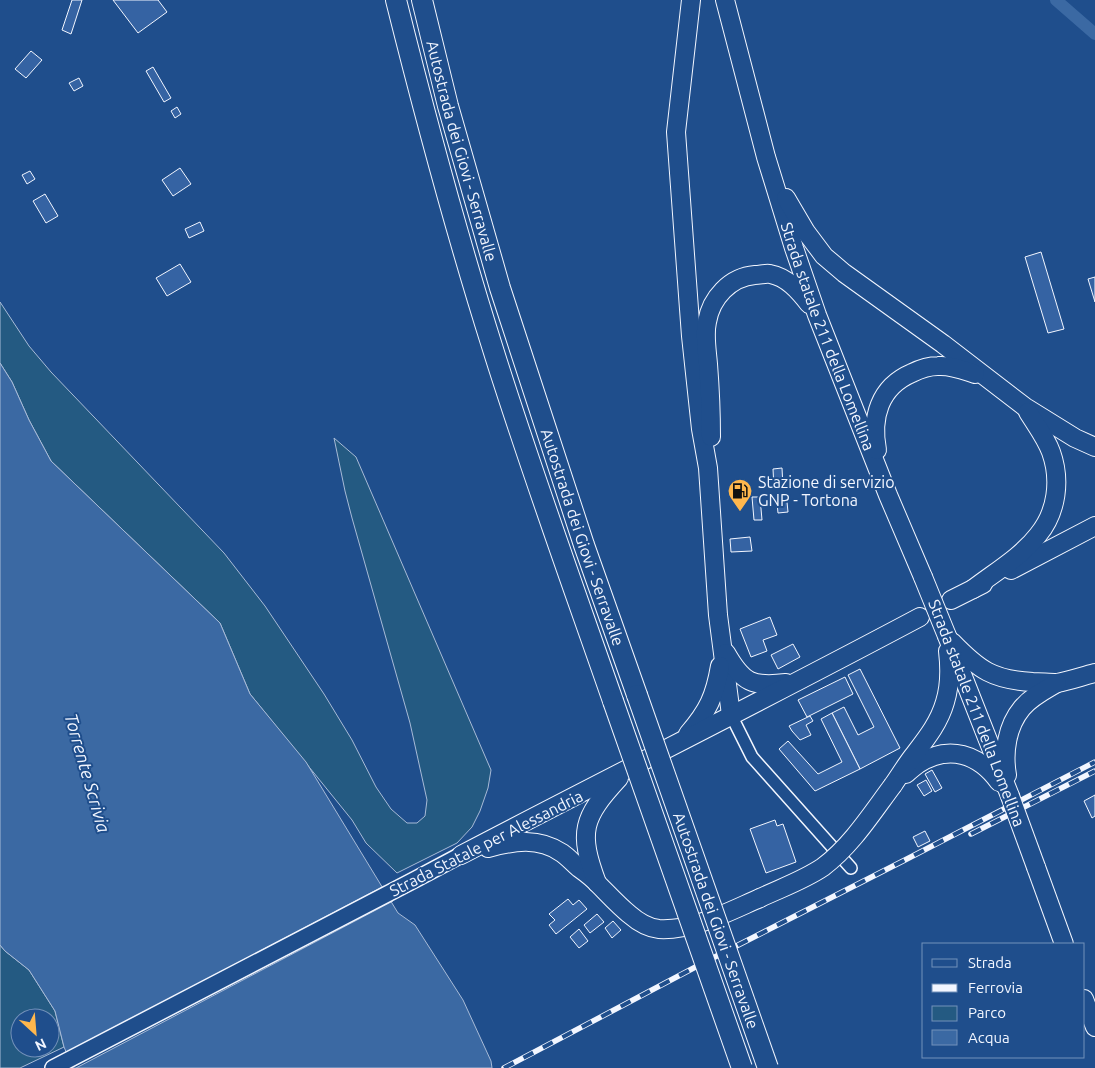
<svg xmlns="http://www.w3.org/2000/svg" width="1095" height="1068" font-family="Ubuntu,sans-serif">
<style>
.green{fill:#245a82;stroke:#a8bbd7;fill-rule:evenodd}
.water{fill:#3b69a3;stroke:#a8bbd7}
.pier{fill:#1f4e8c;stroke:#a8bbd7}
.lines{fill:none;stroke-linecap:round;stroke-linejoin:round}
.canal{stroke:#3b69a3;stroke-width:12}
.building{fill:#3563a3;stroke:#f2f6ff}
.street-casing{stroke:#f2f6ff;stroke-width:14}
.secondary-casing{stroke:#f2f6ff;stroke-width:18}
.primary-casing{stroke:#f2f6ff;stroke-width:20}
.highway-casing{stroke:#f2f6ff;stroke-width:22}
.street{stroke:#1f4e8c;stroke-width:11}
.secondary{stroke:#1f4e8c;stroke-width:15}
.primary{stroke:#1f4e8c;stroke-width:18}
.highway{stroke:#1f4e8c;stroke-width:20}
.rail-casing{stroke:#f2f6ff;stroke-width:5.5}
.rail{stroke:#1f4e8c;stroke-width:4;stroke-dasharray:11;stroke-linecap:butt}
.primary-bridge-casing{stroke:#f2f6ff;stroke-width:20;stroke-linecap:butt}
.highway-bridge-casing{stroke:#f2f6ff;stroke-width:22;stroke-linecap:butt}
.primary-bridge{stroke:#1f4e8c;stroke-width:18}
.highway-bridge{stroke:#1f4e8c;stroke-width:20}
.labels{text-anchor:middle;stroke-width:4;stroke-linejoin:round;paint-order:stroke}
.street-label{font-size:16px;fill:#f2f6ff;stroke:#1f4e8c}
.poi-label{font-size:16px;fill:#f2f6ff;stroke:#1f4e8c;text-anchor:start}
.water-label{font-size:18px;font-style:italic;fill:#f2f6ff;stroke:#1f4e8c}
</style>
<rect width="100%" height="100%" fill="#1f4e8c"/>
<!-- green -->
<g class="green">
<polygon points="0,302 29,346 51,372 224,553 265,606 324,694 352,740 376,787 391,809 407,823 417,823 425,816 427,800 410,723 352,518 345,491 334,438 356,457 491,770 488,788 480,811 472,827 457,843 397,873 366,843 352,820 250,694 220,623 51,461 29,420 12,382 0,363"/>
<path d="M0,945l5,6 24,19 26,41 9,36 -44,21h-20zM20,1018h30v30h-30z"/>
</g>
<!-- water -->
<polygon class="water" points="0,363 12,382 29,420 51,461 220,623 250,694 306,762 398,913 415,925 463,1000 491,1061 492,1068 73,1068 64,1047 55,1011 29,970 5,951 0,945"/>
<!-- pier -->
<polygon class="pier" points="384,886 393,901 76,1068 70,1068 64,1054"/>
<g class="lines">
<!-- canal -->
<polyline class="canal" points="1056,0 1095,34"/>
</g>
<!-- building -->
<g class="building">
<polygon points="72,0 82,0 71,34 62,30"/>
<polygon points="113,0 158,0 167,12 138,33"/>
<polygon points="31,51 42,60 26,78 15,69"/>
<polygon points="153,67 171,98 164,102 146,71"/>
<polygon points="79,78 83,86 74,91 69,83"/>
<polygon points="177,107 181,114 175,118 171,111"/>
<polygon points="180,168 191,184 173,196 162,180"/>
<polygon points="30,171 35,179 27,184 22,175"/>
<polygon points="45,194 58,216 46,223 33,201"/>
<polygon points="200,222 204,231 189,238 185,229"/>
<polygon points="1041,252 1064,329 1048,333 1025,257"/>
<polygon points="180,264 191,282 167,296 156,278"/>
<polygon points="1095,277 1095,302 1088,279"/>
<polygon points="782,468 783,487 774,488 773,469"/>
<polygon points="752,497 760,497 762,520 754,520"/>
<polygon points="787,502 788,512 778,513 777,503"/>
<polygon points="750,537 752,551 731,552 730,539"/>
<polygon points="770,617 777,635 763,640 767,651 751,657 740,629"/>
<polygon points="793,644 800,657 778,669 771,655"/>
<polygon points="860,669 900,748 860,769 832,713 844,707 858,735 874,727 848,675"/>
<polygon points="845,677 853,694 807,717 798,700"/>
<polygon points="832,713 860,769 815,791 779,749 788,741 818,774 842,762 821,719"/>
<polygon points="810,716 813,721 806,725 811,735 800,740 792,731 789,726"/>
<polygon points="932,770 942,788 935,792 925,774"/>
<polygon points="926,780 932,791 924,796 917,785"/>
<polygon points="1095,795 1095,816 1092,818 1084,801"/>
<polygon points="775,820 777,826 783,824 796,862 766,873 750,829"/>
<polygon points="925,831 930,841 918,847 913,837"/>
<polygon points="568,899 573,905 579,900 587,909 556,934 549,925 555,920 549,914"/>
<polygon points="597,914 604,922 590,933 584,925"/>
<polygon points="613,921 621,930 612,938 605,928"/>
<polygon points="579,929 588,941 579,948 570,937"/>
</g>
<g class="lines">
<defs>
<polyline id="street" points="731,715 752,757 851,868"/>
<polyline id="secondary" points="53,1068 416,879 461,855"/>
<g id="primary">
<polyline points="691,0 676,132 691,336 701,429 708,468 718,615 731,715"/>
<path id="s1" d="M725,0l41,157 28,91 23,67 71,180 35,82"/>
<polyline points="786,198 806,232 824,256 844,273 943,344 1025,407 1075,438 1095,447"/>
<path d="M711,437c0,-24 -1,-48 -3,-73 -1,-13 -4,-29 -1,-42 4,-24 23,-45 48,-47 5,0 11,-2 15,-1 17,3 29,17 39,30"/>
<path d="M877,450c-6,-32 2,-63 35,-77 8,-4 17,-7 26,-7 13,-1 25,4 37,8"/>
<polyline points="1011,570 1095,526"/>
<path d="M973,589c22,-17 48,-32 65,-54 19,-23 23,-55 13,-83 -5,-14 -15,-27 -23,-40"/>
<polyline points="951,600 983,584"/>
<polyline points="947,636 1010,796"/>
<path d="M952,642c27,28 41,38 81,40 8,0 16,1 24,1 12,-2 26,-7 38,-10"/>
<path d="M726,653c17,30 26,34 60,30"/>
<path d="M688,734c20,-23 27,-38 32,-68"/>
<path d="M906,774c4,-4 8,-7 12,-10 31,-20 61,-10 81,18"/>
<path d="M1007,775c-4,-23 0,-49 15,-67 9,-11 23,-18 35,-25"/>
<path d="M893,785c7,-10 13,-20 20,-29 13,-17 26,-33 32,-54 5,-16 5,-34 3,-51"/>
<path d="M488,848c26,-7 51,-11 74,5 6,4 11,10 17,15 7,5 14,10 20,17 10,10 19,20 30,29 8,7 19,14 30,15 34,2 71,-18 101,-31"/>
<path d="M461,855c153,-80 307,-157 459,-238"/>
<polyline points="1036,867 1064,944"/>
<path d="M597,883c-19,-51 -15,-65 22,-105"/>
<polyline points="1084,999 1095,1027"/>
</g>
<g id="highway">
<path d="M396,0c29,116 60,232 96,346 37,119 80,237 121,355"/>
<path id="s2" d="M422,0l26,106 52,182 84,257 53,150"/>
</g>
</defs>
<!-- street casing -->
<use href="#street" class="street-casing"/>
<!-- secondary casing -->
<use href="#secondary" class="secondary-casing"/>
<!-- primary casing -->
<use href="#primary" class="primary-casing"/>
<!-- highway casing -->
<use href="#highway" class="highway-casing"/>
<!-- street -->
<use href="#street" class="street"/>
<!-- secondary -->
<use href="#secondary" class="secondary"/>
<!-- primary -->
<use href="#primary" class="primary"/>
<!-- highway -->
<use href="#highway" class="highway"/>
<defs>
<g id="rail">
<polyline points="971,834 1095,771"/>
<polyline points="504,1068 705,962 903,861 1095,762"/>
</g>
</defs>
<!-- rail casing -->
<use href="#rail" class="rail-casing"/>
<!-- rail -->
<use href="#rail" class="rail"/>
<defs>
<g id="primary-bridge">
<polyline points="923,577 947,636"/>
<polyline points="1010,796 1036,867"/>
<path d="M760,898c21,-10 44,-18 63,-31 29,-22 49,-54 70,-82"/>
</g>
<g id="highway-bridge">
<path id="s3" d="M637,695l131,373"/>
<polyline points="613,701 742,1068"/>
</g>
</defs>
<!-- primary-bridge casing -->
<use href="#primary-bridge" class="primary-bridge-casing"/>
<!-- highway-bridge casing -->
<use href="#highway-bridge" class="highway-bridge-casing"/>
<!-- primary-bridge -->
<use href="#primary-bridge" class="primary-bridge"/>
<!-- highway-bridge -->
<use href="#highway-bridge" class="highway-bridge"/>
</g>
<!-- icons -->
<defs>
<symbol id="fuel-pin" viewBox="-11 -11 22 30"><path d="M0 17L-7.5 6A9.5 9.5 0 1 1 7.5 6Z" fill="#ffb74d" stroke="#1f4e8c"/><path d="M-5.5-6h7V0h2V4h1.3V-2.5L3-4.5l.8-.8L6-3V5H2.5V1h-1V6h-7ZM-4.2-4.7v3.2H.2V-4.7Z" fill="#111"/></symbol>
</defs>
<g fill-rule="evenodd">
<use href="#fuel-pin" x="726" y="477" width="28" height="38"/>
</g>
<g class="labels">
<!-- street labels -->
<g class="street-label">
<text dy="6" stroke="none"><textPath href="#s2" startOffset="156">Autostrada dei Giovi - Serravalle</textPath></text>
<text dy="6" stroke="none"><textPath href="#s1" startOffset="352">Strada statale 211 della Lomellina</textPath></text>
<text dy="6" stroke="none"><textPath href="#s2" startOffset="561">Autostrada dei Giovi - Serravalle</textPath></text>
<text transform="translate(977 713) rotate(69)" y="6">Strada statale 211 della Lomellina</text>
<text transform="translate(486 843) rotate(-27)" y="6">Strada Statale per Alessandria</text>
<text dy="6" stroke="none"><textPath href="#s3" startOffset="239">Autostrada dei Giovi - Serravalle</textPath></text>
</g>
<!-- poi labels -->
<g class="poi-label">
<text x="758" y="488">Stazione di servizio<tspan x="758" dy="18">GNP - Tortona</tspan></text>
</g>
<!-- water labels -->
<g class="water-label">
<text transform="translate(87 773) rotate(74)" y="6">Torrente Scrivia</text>
</g>
</g>
<!-- legend -->
<rect x="922" y="943" width="162" height="115" fill="#1f4e8c" stroke="#7391ba"/>
<rect x="932" y="959" width="25" height="8" fill="#1f4e8c" stroke="#7391ba"/>
<text x="968" y="968" font-size="15" fill="#f2f6ff">Strada</text>
<rect x="932" y="984" width="25" height="8" fill="#f2f6ff" stroke="#7391ba"/>
<text x="968" y="993" font-size="15" fill="#f2f6ff">Ferrovia</text>
<rect x="932" y="1006" width="25" height="15" fill="#245a82" stroke="#7391ba"/>
<text x="968" y="1018" font-size="15" fill="#f2f6ff">Parco</text>
<rect x="932" y="1030" width="25" height="15" fill="#3b69a3" stroke="#7391ba"/>
<text x="968" y="1043" font-size="15" fill="#f2f6ff">Acqua</text>
<!-- north arrow -->
<g transform="translate(35 1033) rotate(154)"><circle r="24" fill="#1f4e8c" stroke="#7391ba"/>
<path d="M0-4L9 19L0 12L-9 19Z" fill="#ffb74d"/>
<text y="-8" font-size="14" font-weight="bold" text-anchor="middle" fill="#f2f6ff">N</text>
</g>
</svg>
